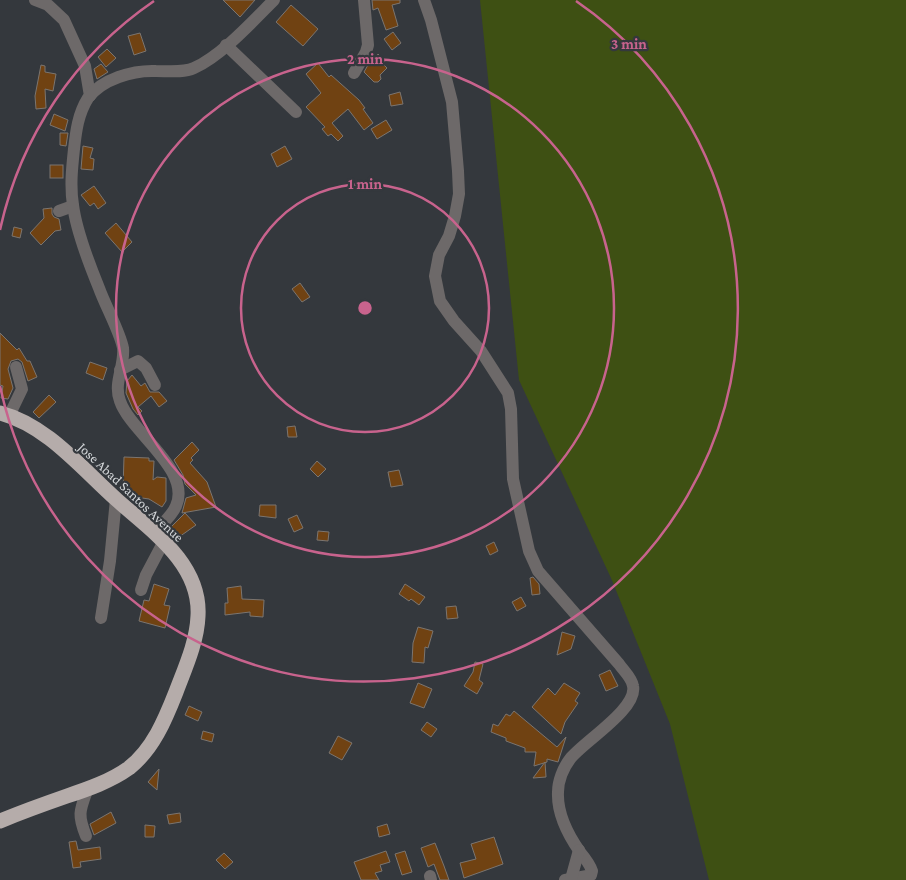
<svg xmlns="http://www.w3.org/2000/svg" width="906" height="880" font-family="'Crimson Pro',serif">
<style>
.green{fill:#3e5013}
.building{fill:#704212;stroke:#7b7570}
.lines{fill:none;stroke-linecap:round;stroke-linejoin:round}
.minor{stroke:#6d6969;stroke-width:12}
.highway{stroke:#b5acaa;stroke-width:15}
.ring{fill:none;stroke:#c8638d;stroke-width:2.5}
.labels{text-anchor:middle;stroke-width:4.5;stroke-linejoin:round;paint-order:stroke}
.street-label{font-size:14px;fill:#d1d4d7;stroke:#34383d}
.centre{fill:#c8638d;stroke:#34383d;stroke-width:2.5}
.ring-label{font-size:15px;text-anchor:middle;font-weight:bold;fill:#c8638d;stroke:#34383d;stroke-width:4.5;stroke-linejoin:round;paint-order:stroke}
</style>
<rect width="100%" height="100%" fill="#34383d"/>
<!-- green -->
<polygon class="green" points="480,0 906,0 906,880 709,880 670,724 611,578 519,380"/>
<!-- building -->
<g class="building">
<polygon points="223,0 255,0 240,17"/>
<polygon points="372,0 400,0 400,3 392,5 398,26 386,30 378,8 373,10"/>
<polygon points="291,5 318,29 303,46 276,22"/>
<polygon points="393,32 401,43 392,50 384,39"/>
<polygon points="140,33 146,51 134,55 128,36"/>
<polygon points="107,49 116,58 106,67 98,57"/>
<polygon points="378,54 385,61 383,64 387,68 380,75 381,79 378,82 374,82 364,72 368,65"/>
<polygon points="318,63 329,77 331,75 359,100 365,108 363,109 373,123 364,130 348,109 332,123 343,136 338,141 331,134 328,136 322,129 325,127 306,107 321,93 306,74"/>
<polygon points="101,64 108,72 97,79 94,69"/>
<polygon points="41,65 45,66 45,72 56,74 53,91 45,89 46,108 36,109 35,96"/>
<polygon points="400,92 403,104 391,106 389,95"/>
<polygon points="54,114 68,120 65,131 50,125"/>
<polygon points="386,120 392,130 377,139 371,129"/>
<polygon points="60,133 68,133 66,146 60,145"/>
<polygon points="83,146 93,148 90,158 94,159 93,170 81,169"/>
<polygon points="285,146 292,159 277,167 271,154"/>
<rect x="50" y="165" width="13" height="13"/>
<polygon points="94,186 106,203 98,209 94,203 90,206 81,195"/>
<polygon points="52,208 52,214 54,217 59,219 61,230 55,231 41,245 30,233 44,218 43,209"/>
<polygon points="116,223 132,242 122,252 105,233"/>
<polygon points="14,227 22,229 20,238 12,236"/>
<polygon points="300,283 310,297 302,302 292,289"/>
<polygon points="0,333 17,350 19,348 27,361 30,361 37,377 28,381 22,362 18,359 11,361 8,369 13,388 8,399 1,398 3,386 0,385"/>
<polygon points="90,362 107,368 103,380 86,373"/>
<polygon points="132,375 141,386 145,383 150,392 159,392 167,401 159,407 151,396 138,407 142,411 138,415 133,409 126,393 127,381"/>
<polygon points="49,395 56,402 39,418 33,412"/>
<polygon points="295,426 297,437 288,437 287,427"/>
<polygon points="192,442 199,450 191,458 193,460 190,463 207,482 216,507 182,513 186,498 196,495 185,484 183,475 174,460"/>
<polygon points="124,457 149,458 149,461 154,461 153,480 157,477 166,478 166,501 162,507 149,499 129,496 123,489"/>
<polygon points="317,461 326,469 318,477 310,469"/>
<polygon points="399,470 403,485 391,487 388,472"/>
<polygon points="260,505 276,505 276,518 259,516"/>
<polygon points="185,513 196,525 179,537 171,527"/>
<polygon points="297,515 303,528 294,532 288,519"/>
<polygon points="318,531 329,532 328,541 317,540"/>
<polygon points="494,542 498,551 490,555 486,546"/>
<polygon points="533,577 539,584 540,594 532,595 530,578"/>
<polygon points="154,584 169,589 164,605 170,606 165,628 139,621 144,600 149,601"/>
<polygon points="405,584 425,597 419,605 411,599 409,601 399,594"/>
<polygon points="241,586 242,599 264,600 263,617 250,616 250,612 225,615 225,603 228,603 227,588"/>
<polygon points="521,597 526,606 517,611 512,602"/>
<polygon points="456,606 458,618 447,619 446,607"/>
<polygon points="418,627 433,631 428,648 425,647 424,663 412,662 413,643"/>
<polygon points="562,632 575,636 571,649 557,655"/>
<polygon points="475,662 483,664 479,680 483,683 477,694 464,686 473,672"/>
<polygon points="610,670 618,686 606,691 599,675"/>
<polygon points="418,683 432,689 424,708 410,703"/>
<polygon points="564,683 580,693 575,701 578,703 565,722 561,734 532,707 548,688 555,695"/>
<polygon points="189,706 202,712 198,721 185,715"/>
<polygon points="514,711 557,747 566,737 558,762 547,759 547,762 534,766 536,752 525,752 525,748 506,741 506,738 491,732 493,724 498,726 506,714 510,716"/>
<polygon points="427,722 437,729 431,737 421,730"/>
<polygon points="203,731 214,734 212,742 201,739"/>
<polygon points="338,736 352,743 342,760 329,753"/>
<polygon points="545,762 546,777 533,778"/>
<polygon points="159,769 157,790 148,782"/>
<polygon points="111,812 116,823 94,835 90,824"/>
<polygon points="180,813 181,822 169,824 167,815"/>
<polygon points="387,824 390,834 379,837 377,827"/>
<polygon points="145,825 155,826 154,837 145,837"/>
<polygon points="494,837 503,864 464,878 460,863 476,859 471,844"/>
<polygon points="76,841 78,850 100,847 101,859 80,862 81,867 73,868 69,842"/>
<polygon points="435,843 444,866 449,880 440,880 434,864 428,867 421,848"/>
<polygon points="386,851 390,862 380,865 382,871 375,873 379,880 361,880 354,862"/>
<polygon points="405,851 412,872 402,875 395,854"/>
<polygon points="224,853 233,862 225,869 216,860"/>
</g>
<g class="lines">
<!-- minor -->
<g class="minor">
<polyline points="35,0 48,5 64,20 85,66 90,96"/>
<path d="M424,0l7,20 21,82 6,69 1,23 -4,22 -6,20 -10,19 -4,21 5,25 14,20 27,30 27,42 3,16 2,70 16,72 9,20 81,93c4,6 13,14 14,22 5,23 -50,56 -63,73 -7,9 -12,22 -12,33 -1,21 10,43 22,60 5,6 10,12 12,19l-1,4 -4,1 -22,4"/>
<polyline points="226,45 296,112"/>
<polyline points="354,73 366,52 368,45 364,0"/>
<polyline points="59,211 73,206"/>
<polyline points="120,370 138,361 146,368 155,385"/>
<polyline points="9,416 22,389 16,367"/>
<path d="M154,532c8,-8 18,-16 22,-26 16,-36 -45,-73 -56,-105 -7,-18 5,-35 3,-53 -3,-16 -18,-43 -24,-60 -9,-22 -23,-59 -26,-83 -3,-19 -1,-37 1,-56 2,-18 4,-35 14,-51 14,-19 45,-28 68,-27 12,0 27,2 38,-3 27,-12 58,-46 80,-68"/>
<polyline points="141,590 146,575 164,541"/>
<polyline points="101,618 110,561 116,499"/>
<path d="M86,836c-9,-22 -6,-26 2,-48"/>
<polyline points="430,876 431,880"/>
<polyline points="571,879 579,850"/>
</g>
<!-- highway -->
<path class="highway" d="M0,413c47,12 82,56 117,87 35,31 84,64 81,116 -1,26 -13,52 -22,76 -11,28 -23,57 -47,76 -18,13 -41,21 -62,28 -23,8 -45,16 -67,25"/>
</g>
<!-- distance rings -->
<g class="ring">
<circle cx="365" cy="308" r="124"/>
<circle cx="365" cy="308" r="249"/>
<path d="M0 230A373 373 0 0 1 154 1M576 1A373 373 0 1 1 0 386"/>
</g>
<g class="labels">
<!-- street labels -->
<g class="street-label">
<text transform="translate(131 492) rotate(43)" y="5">Jose Abad Santos Avenue</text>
</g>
</g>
<circle cx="365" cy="308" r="8" class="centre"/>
<g class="ring-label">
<text x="629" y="49">3 min</text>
<text x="365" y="64">2 min</text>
<text x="365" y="189">1 min</text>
</g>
</svg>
